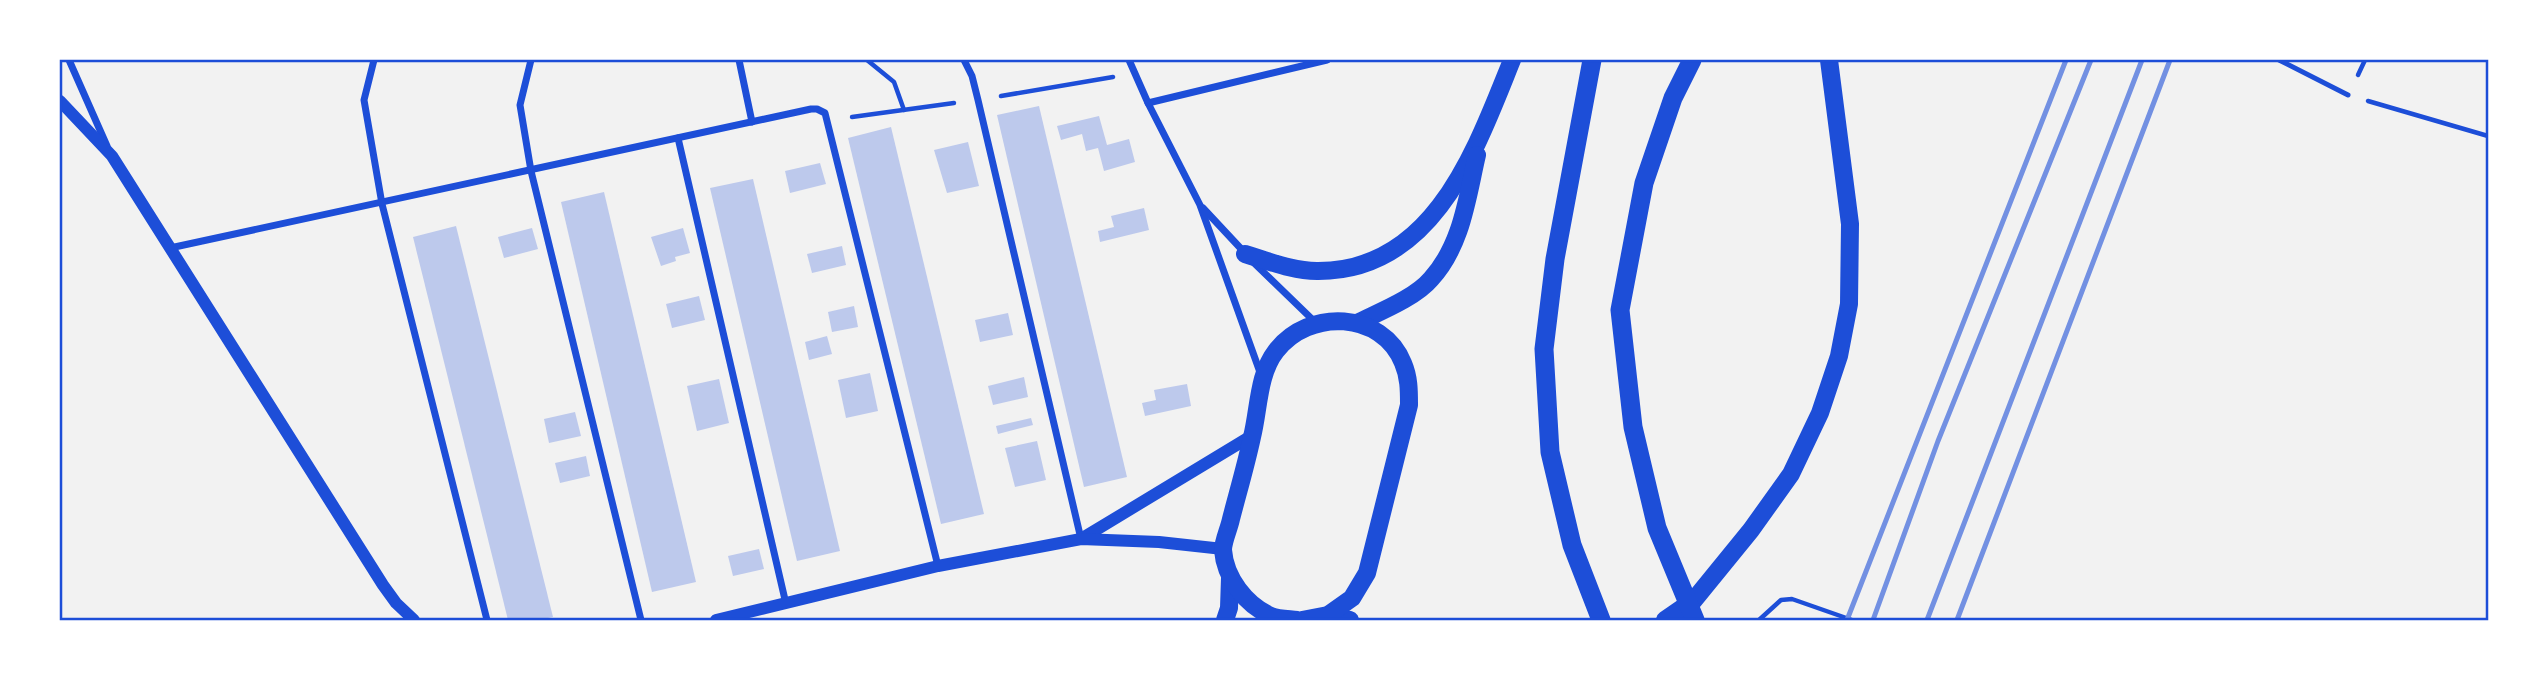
<svg xmlns="http://www.w3.org/2000/svg" width="2548" height="680" font-family="Merriweather,serif">
<style>
.building{fill:#bdc9ec}
.lines{fill:none;stroke-linecap:round;stroke-linejoin:round}
.path{stroke:#1d4ed8;stroke-width:4.5}
.service{stroke:#1d4ed8;stroke-width:5}
.minor{stroke:#1d4ed8;stroke-width:7}
.tertiary{stroke:#1d4ed8;stroke-width:12}
.primary{stroke:#1d4ed8;stroke-width:18}
.trunk{stroke:#1d4ed8;stroke-width:19}
.rail{stroke:#7290e2;stroke-width:5}
.neatline{fill:none;stroke:#1d4ed8;stroke-width:2.5}
</style>
<rect width="100%" height="100%" fill="#f2f2f2"/>
<!-- building -->
<g class="building">
<polygon points="1039,106 1127,477 1084,487 997,115"/>
<polygon points="1099,116 1107,145 1129,139 1135,162 1104,171 1098,148 1086,151 1082,134 1061,140 1057,126"/>
<polygon points="891,127 984,514 941,524 848,138"/>
<polygon points="968,142 979,186 947,193 934,150"/>
<polygon points="820,163 826,184 790,193 785,171"/>
<polygon points="753,179 840,551 797,561 710,188"/>
<polygon points="604,192 696,582 652,592 561,202"/>
<polygon points="1144,208 1149,230 1100,242 1098,231 1114,227 1111,216"/>
<polygon points="456,226 553,617 538,620 508,620 413,237"/>
<polygon points="532,228 538,249 504,258 498,237"/>
<polygon points="683,228 690,253 675,257 676,261 661,266 651,237"/>
<polygon points="842,246 846,265 812,273 807,254"/>
<polygon points="699,296 705,320 672,328 666,304"/>
<polygon points="854,306 858,327 832,332 828,312"/>
<polygon points="1008,313 1013,335 980,342 975,320"/>
<polygon points="827,336 832,354 809,360 805,342"/>
<polygon points="870,373 878,411 846,418 838,380"/>
<polygon points="1024,377 1028,397 993,405 988,386"/>
<polygon points="719,379 729,423 697,431 687,386"/>
<polygon points="1187,384 1191,406 1145,416 1142,403 1156,400 1154,390"/>
<polygon points="575,412 581,436 549,443 544,419"/>
<polygon points="1031,418 1033,425 998,434 996,426"/>
<polygon points="1037,441 1046,480 1015,487 1005,448"/>
<polygon points="586,456 590,476 560,483 555,463"/>
<polygon points="759,549 764,569 733,576 728,556"/>
</g>
<g class="lines">
<!-- path -->
<g class="path">
<polyline points="867,60 894,82 904,110"/>
<polyline points="2358,75 2365,60"/>
<polyline points="1001,96 1113,77"/>
<polyline points="2368,101 2488,136"/>
<polyline points="852,117 954,103"/>
<polyline points="1759,620 1781,600 1792,599 1852,620"/>
</g>
<!-- service -->
<polyline class="service" points="2279,60 2348,95"/>
<!-- minor -->
<g class="minor">
<polyline points="69,60 107,146"/>
<polyline points="374,60 364,100 382,204 487,620"/>
<polyline points="531,60 520,105 531,171 641,620"/>
<polyline points="739,60 752,122"/>
<polyline points="964,60 972,76 978,100 1081,539"/>
<polyline points="1129,60 1148,103 1200,205 1261,375"/>
<polyline points="1148,103 1327,60"/>
<polyline points="678,138 786,604"/>
<polyline points="1203,208 1245,253"/>
<polyline points="170,248 811,109 817,109 825,113 938,566"/>
<polyline points="1253,262 1315,322"/>
</g>
<!-- tertiary -->
<g class="tertiary">
<polyline points="60,101 112,156 383,585 396,603 414,620"/>
<polyline points="1081,539 1253,435"/>
<polyline points="716,620 938,566 1081,539 1159,542 1223,549"/>
</g>
<!-- primary -->
<g class="primary">
<path d="M1245,254c24,7 47,17 72,17 117,1 159,-122 195,-211"/>
<path d="M1357,323c22,-11 58,-25 74,-44 31,-34 36,-81 46,-124"/>
<polyline points="1328,615 1350,620"/>
<polyline points="1225,620 1229,608 1230,578"/>
<path d="M1297,620c-8,-1 -19,-1 -26,-4 -25,-11 -46,-38 -48,-66 0,-9 6,-21 8,-31 7,-27 15,-54 21,-82 7,-28 6,-63 24,-86 33,-43 106,-40 127,12 6,14 6,27 6,42l-42,168 -15,25 -24,17 -26,5"/>
<polyline points="1665,620 1694,600 1751,530 1791,474 1820,413 1839,356 1849,304 1850,224 1829,60"/>
</g>
<!-- trunk -->
<g class="trunk">
<polyline points="1592,60 1555,259 1544,349 1550,452 1572,545 1601,620"/>
<polyline points="1692,60 1673,98 1644,183 1620,310 1633,427 1657,528 1695,620"/>
</g>
<!-- rail -->
<g class="rail">
<polyline points="1847,620 2066,60"/>
<polyline points="1873,620 1938,441 2091,60"/>
<polyline points="1927,620 2142,60"/>
<polyline points="1957,620 2170,60"/>
</g>
</g>
<!-- border -->
<rect width="2548" height="680" fill="none" stroke="#ffffff" stroke-width="122"/>
<rect x="61" y="61" width="2426" height="558" class="neatline"/>
</svg>
